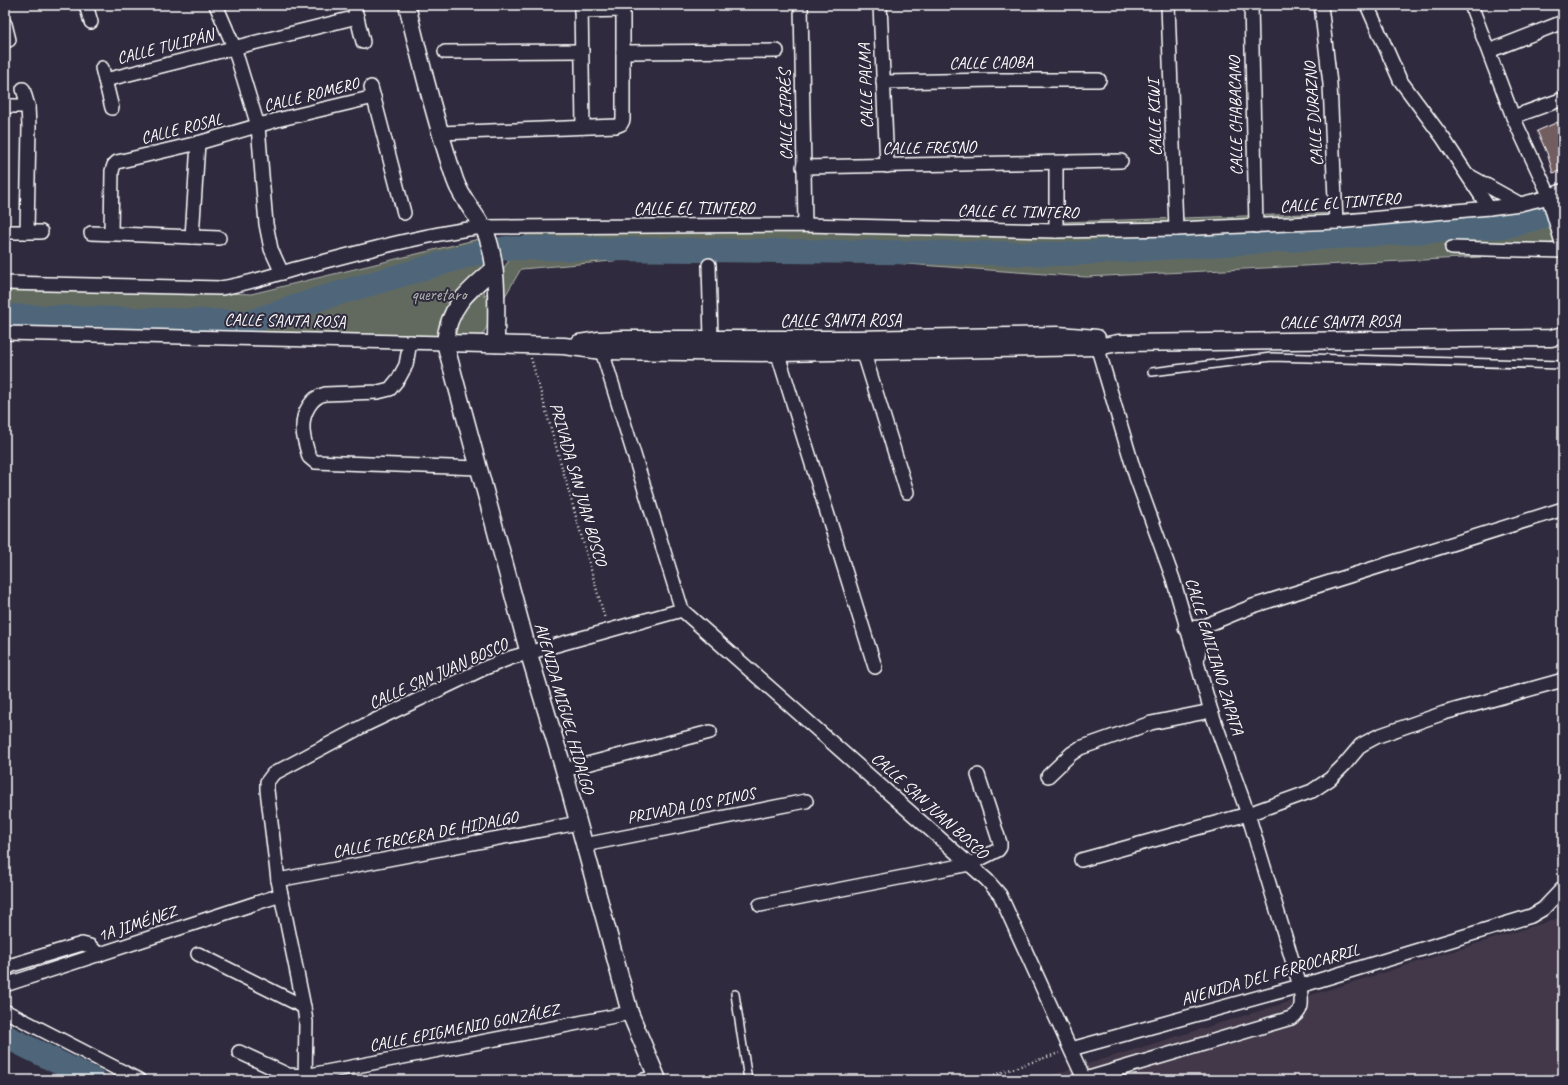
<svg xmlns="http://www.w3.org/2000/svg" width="1568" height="1085" font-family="Caveat,sans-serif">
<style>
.built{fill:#433948}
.green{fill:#626a5e;stroke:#b0b4ae}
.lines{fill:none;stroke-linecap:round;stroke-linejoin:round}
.river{stroke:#4f667a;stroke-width:24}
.building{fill:#725d60;stroke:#fff}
.service-casing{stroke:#fff;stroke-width:10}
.minor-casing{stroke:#fff;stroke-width:16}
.tertiary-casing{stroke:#fff;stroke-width:19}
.path{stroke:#fff;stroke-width:2.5;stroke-dasharray:1 3;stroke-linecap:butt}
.service{stroke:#2f2a3d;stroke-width:7}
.minor{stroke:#2f2a3d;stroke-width:13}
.tertiary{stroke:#2f2a3d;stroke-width:16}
.rail-casing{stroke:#fff;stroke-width:4.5}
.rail{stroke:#2f2a3d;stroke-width:3;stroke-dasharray:9;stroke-linecap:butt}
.labels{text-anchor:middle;stroke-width:4;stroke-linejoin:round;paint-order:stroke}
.street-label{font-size:17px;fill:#fff;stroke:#2f2a3d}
.park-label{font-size:17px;fill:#b0b4ae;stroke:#2f2a3d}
</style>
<rect width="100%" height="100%" fill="#2f2a3d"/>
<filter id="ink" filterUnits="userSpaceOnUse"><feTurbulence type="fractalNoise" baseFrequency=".025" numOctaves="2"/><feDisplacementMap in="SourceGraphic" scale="8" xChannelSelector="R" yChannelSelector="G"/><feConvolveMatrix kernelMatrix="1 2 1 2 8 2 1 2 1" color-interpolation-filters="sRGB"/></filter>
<g filter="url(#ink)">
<!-- built -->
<polygon class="built" points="1563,917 1563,1080 1036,1080"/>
<!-- green -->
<polygon class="green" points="1563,183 1563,238 1521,255 1086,277 727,251 521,269 481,337 5,333 5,285 251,294 487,237 484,297 532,227 909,227 1489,208"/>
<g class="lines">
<!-- river -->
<g class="river">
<polyline points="5,316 249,322 322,298 474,254 506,248 1067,254 1508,226 1563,211"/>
<polyline points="5,1036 94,1080"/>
</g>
</g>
<!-- building -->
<polygon class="building" points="1558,122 1559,124 1563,122 1563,170 1553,173 1547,153 1537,131"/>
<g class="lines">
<defs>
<g id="service">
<polyline points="1152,372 1271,357 1563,365"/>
<polyline points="735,994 748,1080"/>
</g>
<g id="minor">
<polyline points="86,5 91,22"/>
<polyline points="216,5 234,47 258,126 266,224 271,249 282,273"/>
<polyline points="354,5 363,42"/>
<polyline points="581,5 583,127"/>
<polyline points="801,5 805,225"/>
<polyline points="880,5 887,166"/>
<polyline points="1168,5 1176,229"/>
<polyline points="1251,5 1256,226"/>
<polyline points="1321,5 1330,84 1336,222"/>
<polyline points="1367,5 1400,80 1443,138 1489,208"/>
<polyline points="581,11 623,10"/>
<polyline points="5,24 9,40"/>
<polyline points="1489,51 1563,22"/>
<polyline points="445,52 582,51"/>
<polyline points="623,52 777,51"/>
<polyline points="102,68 112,108"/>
<polyline points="105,80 357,17"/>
<polyline points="883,82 996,80 1099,80"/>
<polyline points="371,87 404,213"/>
<polyline points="23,89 28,106 29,127 27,232"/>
<polyline points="5,106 28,106"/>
<polyline points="1513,117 1563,99"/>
<polyline points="440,133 616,126 621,124 623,120 623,5"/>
<polyline points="1056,163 1056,231"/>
<polyline points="803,167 1121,161"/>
<polyline points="1468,175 1520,204"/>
<polyline points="5,232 41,232"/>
<polyline points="91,233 219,238"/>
<polyline points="111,233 112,171 114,165 117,162 198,143 277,120 374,97"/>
<polyline points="192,237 198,143"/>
<polyline points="1452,248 1563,251"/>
<polyline points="709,265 711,339"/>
<path d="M5,283l216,5c26,-4 49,-12 74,-19 63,-16 124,-34 188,-42l322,-2 251,6 120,-2 160,-7 153,-14 31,-4 30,-7 -37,-80 -42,-112"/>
<polyline points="5,333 445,343"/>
<path d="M410,342l-4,23 -7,13 -9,11 -12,3 -53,2c-14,3 -22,19 -22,32 -1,10 4,22 6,31l6,5 163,6"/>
<polyline points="858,344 866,360 907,492"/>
<polyline points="775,345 875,667"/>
<polyline points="602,351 682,610 987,880 1000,895 1084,1079"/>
<polyline points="1185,628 1202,627 1253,606 1563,509"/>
<polyline points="1197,662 1202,627"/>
<polyline points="564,770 710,732"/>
<polyline points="1048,776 1071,754 1080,748 1151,723 1211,711"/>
<polyline points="584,845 806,801"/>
<polyline points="1081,860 1248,814 1312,791 1330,779 1345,764 1361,745 1378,736 1444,713 1563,680"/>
<polyline points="278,880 578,823"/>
<polyline points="760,905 970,864 998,850 1000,847 1000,843 978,775"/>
<polyline points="198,954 304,1007"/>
<polyline points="5,969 12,965 82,944 90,946 99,955"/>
<polyline points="5,985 281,895"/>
<polyline points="5,1011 139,1080"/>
<polyline points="1071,1049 1300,986 1531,916 1543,909 1563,888"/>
<polyline points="239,1052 288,1075 305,1076 630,1013"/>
<polyline points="305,1080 306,1022 304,1007 278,880 267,790 267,782 273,774 365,725 485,668 510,658 682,610"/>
<polyline points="643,1080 657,1077"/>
<path d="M1082,1080l209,-62c14,-8 10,-18 9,-32l-52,-172 -37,-103 -38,-132 -37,-102 -41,-138"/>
</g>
<g id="tertiary">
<path d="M407,5c14,59 29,118 48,175 7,21 24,36 32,56 12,33 9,73 9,108"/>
<polyline points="1563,192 1550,197 1563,241"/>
<path d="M494,269c-26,22 -46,38 -49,74l84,311 35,116 66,243 28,67"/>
<polyline points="445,343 564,346 602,351 778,353 1097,347 1118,343 1551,338 1563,335"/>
<polyline points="579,343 599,340 621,339 855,339 1058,335 1097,338"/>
</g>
</defs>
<!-- service casing -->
<use href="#service" class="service-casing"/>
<!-- minor casing -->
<use href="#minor" class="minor-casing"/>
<!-- tertiary casing -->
<use href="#tertiary" class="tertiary-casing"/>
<!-- path -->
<g class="path">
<polyline points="531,358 605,619"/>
<polyline points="979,1080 1059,1053"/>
</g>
<!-- service -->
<use href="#service" class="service"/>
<!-- minor -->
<use href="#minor" class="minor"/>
<!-- tertiary -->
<use href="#tertiary" class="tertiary"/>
<defs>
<polyline id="rail" points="1536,1080 1563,1075"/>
</defs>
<!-- rail casing -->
<use href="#rail" class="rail-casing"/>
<!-- rail -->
<use href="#rail" class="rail"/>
</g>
</g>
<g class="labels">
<!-- street labels -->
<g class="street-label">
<text transform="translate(165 46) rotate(-14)" y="6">CALLE TULIPÁN</text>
<text transform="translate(991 62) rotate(-1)" y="6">CALLE CAOBA</text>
<text transform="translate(865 86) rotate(-92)" y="6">CALLE PALMA</text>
<text transform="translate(311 94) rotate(-14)" y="6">CALLE ROMERO</text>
<text transform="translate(1313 114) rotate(-94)" y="6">CALLE DURAZNO</text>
<text transform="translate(785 115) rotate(-91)" y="6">CALLE CIPRÉS</text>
<text transform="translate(1235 116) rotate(-91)" y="6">CALLE CHABACANO</text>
<text transform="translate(1154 118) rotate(-92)" y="6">CALLE KIWI</text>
<text transform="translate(181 128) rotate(-14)" y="6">CALLE ROSAL</text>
<text transform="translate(929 147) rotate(-1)" y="6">CALLE FRESNO</text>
<text transform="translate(1340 202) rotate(-4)" y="6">CALLE EL TINTERO</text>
<text x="694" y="214">CALLE EL TINTERO</text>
<text transform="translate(1018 211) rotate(1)" y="6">CALLE EL TINTERO</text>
<text transform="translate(285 320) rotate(1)" y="6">CALLE SANTA ROSA</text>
<text x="841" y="326">CALLE SANTA ROSA</text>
<text transform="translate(1340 321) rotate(-1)" y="6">CALLE SANTA ROSA</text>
<text transform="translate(579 484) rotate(74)" y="6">PRIVADA SAN JUAN BOSCO</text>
<text transform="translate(1215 656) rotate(73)" y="6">CALLE EMILIANO ZAPATA</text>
<text transform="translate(438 673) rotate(-24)" y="6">CALLE SAN JUAN BOSCO</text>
<text transform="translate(565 708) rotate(74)" y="6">AVENIDA MIGUEL HIDALGO</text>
<text transform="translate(691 805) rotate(-11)" y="6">PRIVADA LOS PINOS</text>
<text transform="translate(930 805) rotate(42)" y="6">CALLE SAN JUAN BOSCO</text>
<text transform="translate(425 834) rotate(-11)" y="6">CALLE TERCERA DE HIDALGO</text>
<text transform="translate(137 923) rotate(-18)" y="6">1A JIMÉNEZ</text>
<text transform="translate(1270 974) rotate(-16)" y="6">AVENIDA DEL FERROCARRIL</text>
<text transform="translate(464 1027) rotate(-11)" y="6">CALLE EPIGMENIO GONZÁLEZ</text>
</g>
<!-- park labels -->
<g class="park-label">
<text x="439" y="300">queretaro</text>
</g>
</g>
<!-- margin -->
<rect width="1568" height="1085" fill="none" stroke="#2f2a3d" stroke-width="20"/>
<rect x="10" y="10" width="1548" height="1065" fill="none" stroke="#fff" stroke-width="1.5" filter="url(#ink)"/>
</svg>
